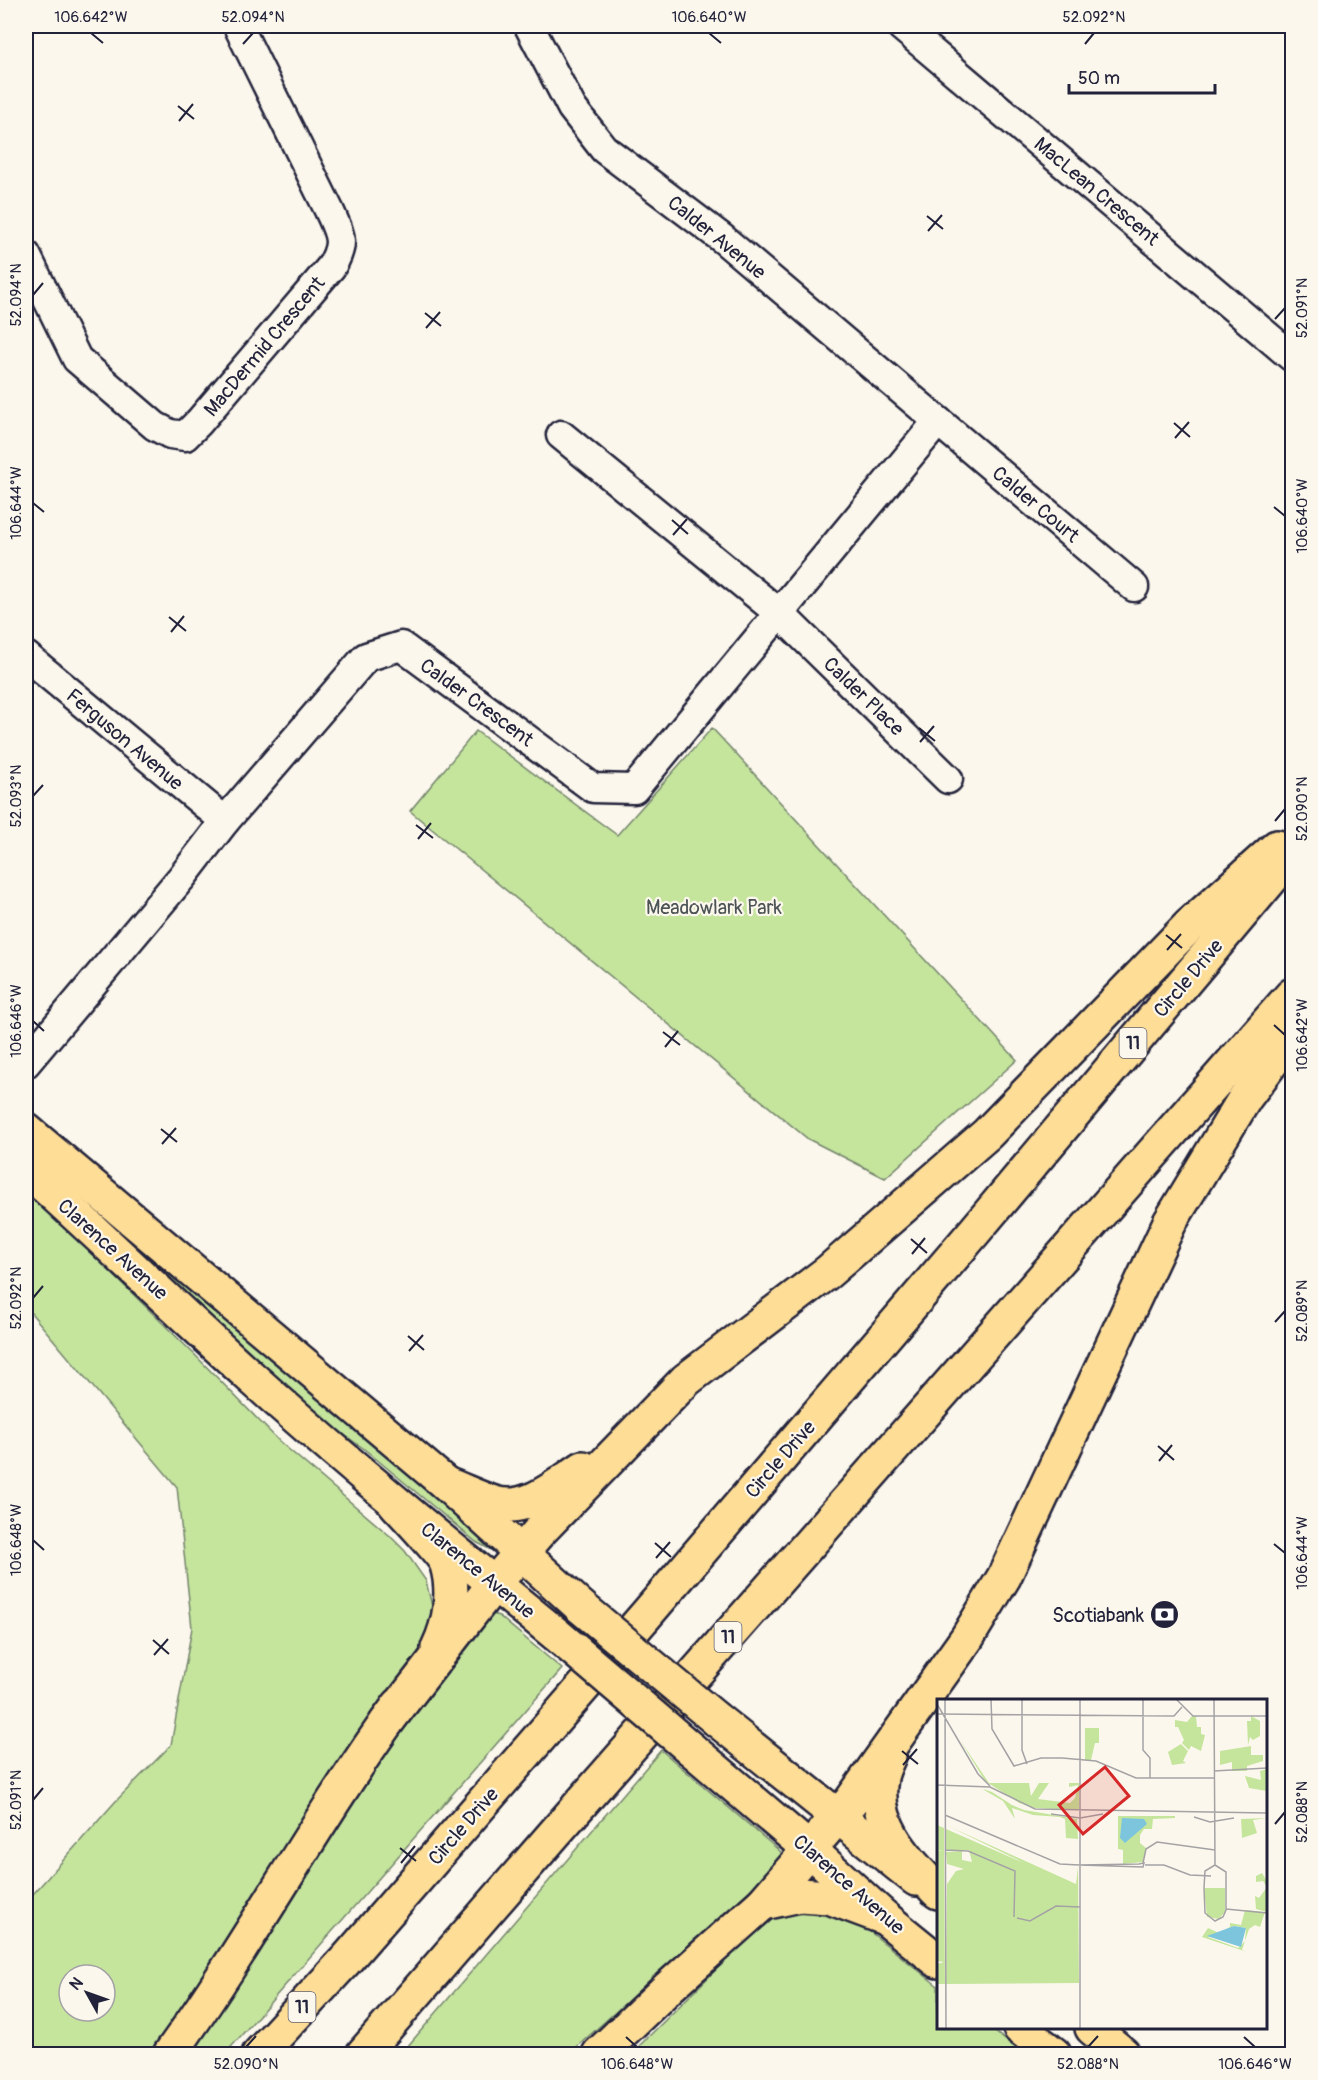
<svg xmlns="http://www.w3.org/2000/svg" width="1318" height="2080" font-family="Pangolin,sans-serif">
<style>
.green{fill:#c5e59d;stroke:#74846c;stroke-width:1.5;fill-rule:evenodd}
.lines{fill:none;stroke-linecap:round;stroke-linejoin:round}
.minor-casing{stroke:#22223b;stroke-width:33}
.major-casing{stroke:#22223b;stroke-width:38}
.highway-casing{stroke:#22223b;stroke-width:38}
.minor{stroke:#fbf7ec;stroke-width:28}
.major{stroke:#fedd96;stroke-width:33}
.highway{stroke:#fedd96;stroke-width:33}
.major-bridge-casing{stroke:#22223b;stroke-width:38;stroke-linecap:butt}
.major-bridge{stroke:#fedd96;stroke-width:33}
.ticks{fill:none;stroke:#22223b;stroke-width:2}
.labels{text-anchor:middle;stroke-width:4.5;stroke-linejoin:round;paint-order:stroke}
.shield{fill:#fbf7ec;stroke:#636270;stroke-width:1.5}
.shield-label{font-size:18px;font-weight:bold;fill:#22223b}
.street-label{font-size:20px;fill:#22223b;stroke:#fbf7ec}
.park-label{font-size:20px;fill:#4b5354;stroke:#fbf7ec}
.poi-label{font-size:20px;fill:#22223b;stroke:#fbf7ec;text-anchor:end}
.inset-road{fill:none;stroke:#a4a2a5;stroke-width:1.5}
.view{fill:#d62828;fill-opacity:0.15;stroke:#d62828;stroke-width:3}
.inset-edge{fill:none;stroke:#22223b;stroke-width:3}
.neatline{fill:none;stroke:#22223b;stroke-width:2}
.ticks-label{font-size:15px;text-anchor:middle;fill:#22223b}
</style>
<rect width="100%" height="100%" fill="#fbf7ec"/>
<filter id="ink" filterUnits="userSpaceOnUse"><feTurbulence type="fractalNoise" baseFrequency=".0167" numOctaves="2"/><feDisplacementMap in="SourceGraphic" scale="12" xChannelSelector="R" yChannelSelector="G"/><feConvolveMatrix kernelMatrix="1 2 1 2 8 2 1 2 1" color-interpolation-filters="sRGB"/></filter>
<g filter="url(#ink)">
<!-- green -->
<g class="green">
<polygon points="712,728 1017,1060 885,1178 808,1139 410,811 476,731 617,835"/>
<polygon points="50,1173 471,1527 488,1544 491,1550 476,1542 363,1448 310,1411"/>
<path d="M26,1189l170,167 84,86 109,93 16,16 21,30 6,25 -1,25 -26,43 -155,229 -100,151h-124v-152l89,-100 56,-57 21,-117 -15,-141 -151,-180zM69,1975h36v36h-36z"/>
<polygon points="489,1613 499,1616 562,1669 225,2054 192,2054 326,1833 381,1747"/>
<polygon points="661,1750 781,1852 780,1863 569,2054 401,2054"/>
<polygon points="814,1905 854,1919 938,1986 938,2028 990,2028 1023,2054 631,2054 747,1939 779,1912"/>
</g>
<g class="lines">
<defs>
<g id="minor">
<polyline points="529,26 572,108 604,149 723,239 1134,587"/>
<polyline points="901,26 1292,357"/>
<path d="M26,255l51,104 78,67 15,8 15,2 14,-14 132,-155c15,-25 9,-32 -2,-57l-91,-184"/>
<polyline points="561,435 779,613 948,779"/>
<polyline points="26,656 225,821"/>
<polyline points="26,1063 182,877 225,821 366,657 401,646 593,788 634,789 938,421"/>
</g>
<g id="major">
<polyline points="26,1130 446,1484 581,1607"/>
<path d="M26,1169c76,69 150,140 226,209 99,89 202,173 305,257"/>
<polyline points="716,1719 916,1879"/>
<polyline points="691,1749 809,1849 885,1918 938,1961"/>
<polyline points="1020,2028 1054,2054"/>
<polyline points="1092,2028 1123,2054"/>
</g>
<g id="highway">
<path d="M446,1484c16,6 32,14 48,19 33,10 63,-18 89,-35"/>
<path d="M395,1503c9,10 49,52 52,62 8,27 3,58 -9,83"/>
<polyline points="386,1723 494,1584 538,1533 686,1380 828,1272 987,1134 1189,926 1277,847"/>
<path d="M889,1756c-3,7 -7,15 -8,22 -9,49 27,82 57,114"/>
<polyline points="763,1903 800,1895 829,1897 885,1918"/>
<path d="M170,2054c81,-113 147,-236 229,-349"/>
<polyline points="259,2054 346,1960 646,1615 974,1232 1292,854"/>
<polyline points="363,2054 554,1834 1292,995"/>
<polyline points="599,2054 669,1987 763,1903 851,1801 967,1638 1004,1577 1170,1222 1245,1098 1292,1035"/>
</g>
</defs>
<!-- minor casing -->
<use href="#minor" class="minor-casing"/>
<!-- major casing -->
<use href="#major" class="major-casing"/>
<!-- highway casing -->
<use href="#highway" class="highway-casing"/>
<!-- minor -->
<use href="#minor" class="minor"/>
<!-- major -->
<use href="#major" class="major"/>
<!-- highway -->
<use href="#highway" class="highway"/>
<defs>
<g id="major-bridge">
<polyline points="581,1607 716,1719"/>
<polyline points="557,1635 691,1749"/>
</g>
</defs>
<!-- major-bridge casing -->
<use href="#major-bridge" class="major-bridge-casing"/>
<!-- major-bridge -->
<use href="#major-bridge" class="major-bridge"/>
</g>
</g>
<!-- ticks -->
<path class="ticks" d="M91,33l12,10M709,33l12,10M243,44l10,-11M1085,44l9,-11M178,106l16,13M179,121l14,-17M927,216l16,13M928,231l14,-16M33,295l10,-12M425,313l16,13M1275,319l10,-11M426,328l14,-16M1174,423l16,14M1175,438l14,-16M33,503l11,9M1274,507l11,9M672,520l16,14M673,535l14,-16M169,617l17,14M171,632l13,-16M919,728l16,13M920,742l14,-16M33,796l10,-11M1275,821l10,-12M416,825l17,13M418,839l13,-16M1166,935l16,13M1167,950l14,-16M33,1021l11,10M1274,1025l11,10M663,1032l17,13M665,1047l13,-16M161,1129l16,13M162,1144l14,-16M911,1239l16,14M912,1254l13,-16M33,1298l10,-12M1275,1322l10,-11M408,1336l16,14M409,1351l14,-16M1158,1446l16,14M1159,1461l13,-16M33,1540l11,10M655,1543l16,14M1274,1544l11,9M656,1558l14,-16M153,1640l16,14M154,1655l14,-16M902,1751l16,13M903,1765l14,-16M33,1800l10,-12M1275,1824l10,-12M400,1848l16,13M401,1863l14,-17M626,2037l11,10M1244,2037l11,10M246,2047l10,-11M1088,2047l10,-11"/>
<!-- icons -->
<defs>
<symbol id="bank-disc" viewBox="-11 -11 22 22"><circle r="9.5" fill="#22223b" stroke="#fbf7ec"/><path d="M-6-4H6V4H-6ZM0-2.3a2.3 2.3 0 1 0 0 4.6a2.3 2.3 0 1 0 0-4.6Z" fill="#fff"/></symbol>
</defs>
<g fill-rule="evenodd">
<use href="#bank-disc" x="1148" y="1598" width="33" height="33"/>
</g>
<g class="labels">
<!-- shield labels -->
<g class="shield">
<rect x="1119.5" y="1028" width="27" height="30" rx="4.5"/>
<rect x="714.5" y="1622" width="27" height="30" rx="4.5"/>
<rect x="288.5" y="1992" width="27" height="30" rx="4.5"/>
</g>
<g class="shield-label">
<text x="1133" y="1049">11</text>
<text x="728" y="1643">11</text>
<text x="302" y="2013">11</text>
</g>
<!-- street labels -->
<g class="street-label">
<text transform="translate(1097 191) rotate(40)" y="7">MacLean Crescent</text>
<text transform="translate(717 237) rotate(39)" y="7">Calder Avenue</text>
<text transform="translate(264 346) rotate(-50)" y="7">MacDermid Crescent</text>
<text transform="translate(1036 504) rotate(40)" y="7">Calder Court</text>
<text transform="translate(864 696) rotate(44)" y="7">Calder Place</text>
<text transform="translate(477 702) rotate(36)" y="7">Calder Crescent</text>
<text transform="translate(125 739) rotate(40)" y="7">Ferguson Avenue</text>
<text transform="translate(1188 978) rotate(-50)" y="7">Circle Drive</text>
<text transform="translate(113 1249) rotate(42)" y="7">Clarence Avenue</text>
<text transform="translate(780 1459) rotate(-49)" y="7">Circle Drive</text>
<text transform="translate(478 1570) rotate(39)" y="7">Clarence Avenue</text>
<text transform="translate(463 1826) rotate(-49)" y="7">Circle Drive</text>
<text transform="translate(849 1884) rotate(41)" y="7">Clarence Avenue</text>
</g>
<!-- park labels -->
<g class="park-label">
<text x="714" y="914">Meadowlark Park</text>
</g>
<!-- poi labels -->
<g class="poi-label">
<text x="1144" y="1622">Scotiabank</text>
</g>
</g>
<!-- overview -->
<g transform="translate(937 1699)">
<rect width="330" height="330" fill="#fbf7ec"/>
<path d="M255,17h4l1,11h4v7l4,1 -4,16 -10,-5 -2,4 -7,-7 2,-3 -6,-13h-3v-7l12,2zM314,17l9,5v15l-7,4 -3,-3 -2,8 -1,-24h4zM148,29h14v15h-4l-4,17h-6zM23,41l29,43h40l2,13 8,-13h10l-11,16 32,4 5,-5 3,-13 -9,2v-4h10v27l-45,-2 -15,-5 -34,-22zM244,45l7,7 -5,10 3,2 -14,2 -4,-13zM314,47v9h12v6l-16,5v5h-15v-9l-12,3v-14zM330,70v22l-18,-3 -4,-12 16,4 -1,-9zM47,91l-1,-1 9,3 20,13 12,5 53,9 1,20 -12,-1 -1,-19 -5,-2 -27,-2 -21,-7 3,11 -12,-18zM181,117h57v2l-22,1 -1,10h-8l-4,6v8l6,5 -3,14 -20,2v-14l-5,-1zM330,119l-14,2 4,13 -15,5 -1,-19zM0,126l7,3 1,156h-8v-20l7,-2 -7,-1v-110l5,-1h-5zM11,127l128,58 2,-17 1,116 -133,1 1,-100 9,-13 8,-2 -17,-5 -1,-12 16,-1v9l10,2 -3,-12h-23v-21l78,34zM325,174l5,8v31l-11,-3 -1,-13 4,2 8,-11 -4,-6 -7,1v-6zM267,189h21v24l-6,7 -12,-2zM308,211l20,2 -5,15 -5,-2 -6,4 -7,21 5,2 -45,-15 6,-9 11,5 11,-6v-4l11,2zM297,227l12,2 -1,13 -7,7 -30,-11z" fill="#c5e59d" fill-rule="evenodd"/>
<path d="M185,119l22,1 3,5 -22,19 -5,-5zM297,227l12,2 -5,19 -34,-11z" fill="#7cc5dc"/>
<path class="inset-road" d="M8,0l1,330M54,0l1,30 22,37 27,-8h21l34,3 40,17h78M85,0v51l5,14M206,0v51l7,8v20M239,0l17,17h74M277,0l1,166M0,5l41,70 12,12M0,15l237,2 8,-9M277,72l53,-3M0,86l53,2 45,22 232,4M114,115l29,4 23,-4M8,116l115,49 19,1M257,118l16,5 24,-4M8,151l23,1 47,20 -1,46M206,164l3,-14 11,-7 58,8M207,164l-1,4 -64,-2 60,-1zM208,166h19l26,10 21,1M278,166l11,7v38l-3,7 -8,4 -10,-8 -1,-25 1,-17zM289,210l41,4M143,211v119M143,211v-211M80,219l13,3 26,-15 24,1"/>
<path class="view" d="M168,68l24,29 -46,38 -24,-29z"/>
<rect width="330" height="330" class="inset-edge"/>
</g>
<!-- margin -->
<rect width="1318" height="2080" fill="none" stroke="#fbf7ec" stroke-width="66"/>
<!-- north arrow -->
<g transform="translate(87 1993) rotate(310)"><circle r="28" fill="#fbf7ec" stroke="#a4a2a5" stroke-width="1.5"/>
<path d="M0-4.5L10 22L0 15L-10 22Z" fill="#22223b"/>
<text y="-9" font-size="16" font-weight="bold" text-anchor="middle" fill="#22223b">N</text>
</g>
<!-- scale -->
<path d="M1069 84v9h146v-9" fill="none" stroke="#22223b" stroke-width="3"/>
<text x="1078" y="84" font-size="18" fill="#22223b" stroke="#fbf7ec" stroke-width="4.5" paint-order="stroke">50 m</text>
<rect x="33" y="33" width="1252" height="2014" class="neatline"/>
<g class="ticks-label">
<text x="91" y="22">106.642°W</text>
<text x="253" y="22">52.094°N</text>
<text x="709" y="22">106.640°W</text>
<text x="1094" y="22">52.092°N</text>
<text transform="translate(16 295) rotate(-90)" y="5">52.094°N</text>
<text transform="translate(1302 308) rotate(-90)" y="5">52.091°N</text>
<text transform="translate(16 503) rotate(-90)" y="5">106.644°W</text>
<text transform="translate(1302 516) rotate(-90)" y="5">106.640°W</text>
<text transform="translate(16 796) rotate(-90)" y="5">52.093°N</text>
<text transform="translate(1302 809) rotate(-90)" y="5">52.090°N</text>
<text transform="translate(16 1021) rotate(-90)" y="5">106.646°W</text>
<text transform="translate(1302 1035) rotate(-90)" y="5">106.642°W</text>
<text transform="translate(16 1298) rotate(-90)" y="5">52.092°N</text>
<text transform="translate(1302 1311) rotate(-90)" y="5">52.089°N</text>
<text transform="translate(16 1540) rotate(-90)" y="5">106.648°W</text>
<text transform="translate(1302 1553) rotate(-90)" y="5">106.644°W</text>
<text transform="translate(16 1800) rotate(-90)" y="5">52.091°N</text>
<text transform="translate(1302 1812) rotate(-90)" y="5">52.088°N</text>
<text x="246" y="2069">52.090°N</text>
<text x="637" y="2069">106.648°W</text>
<text x="1088" y="2069">52.088°N</text>
<text x="1255" y="2069">106.646°W</text>
</g>
</svg>
